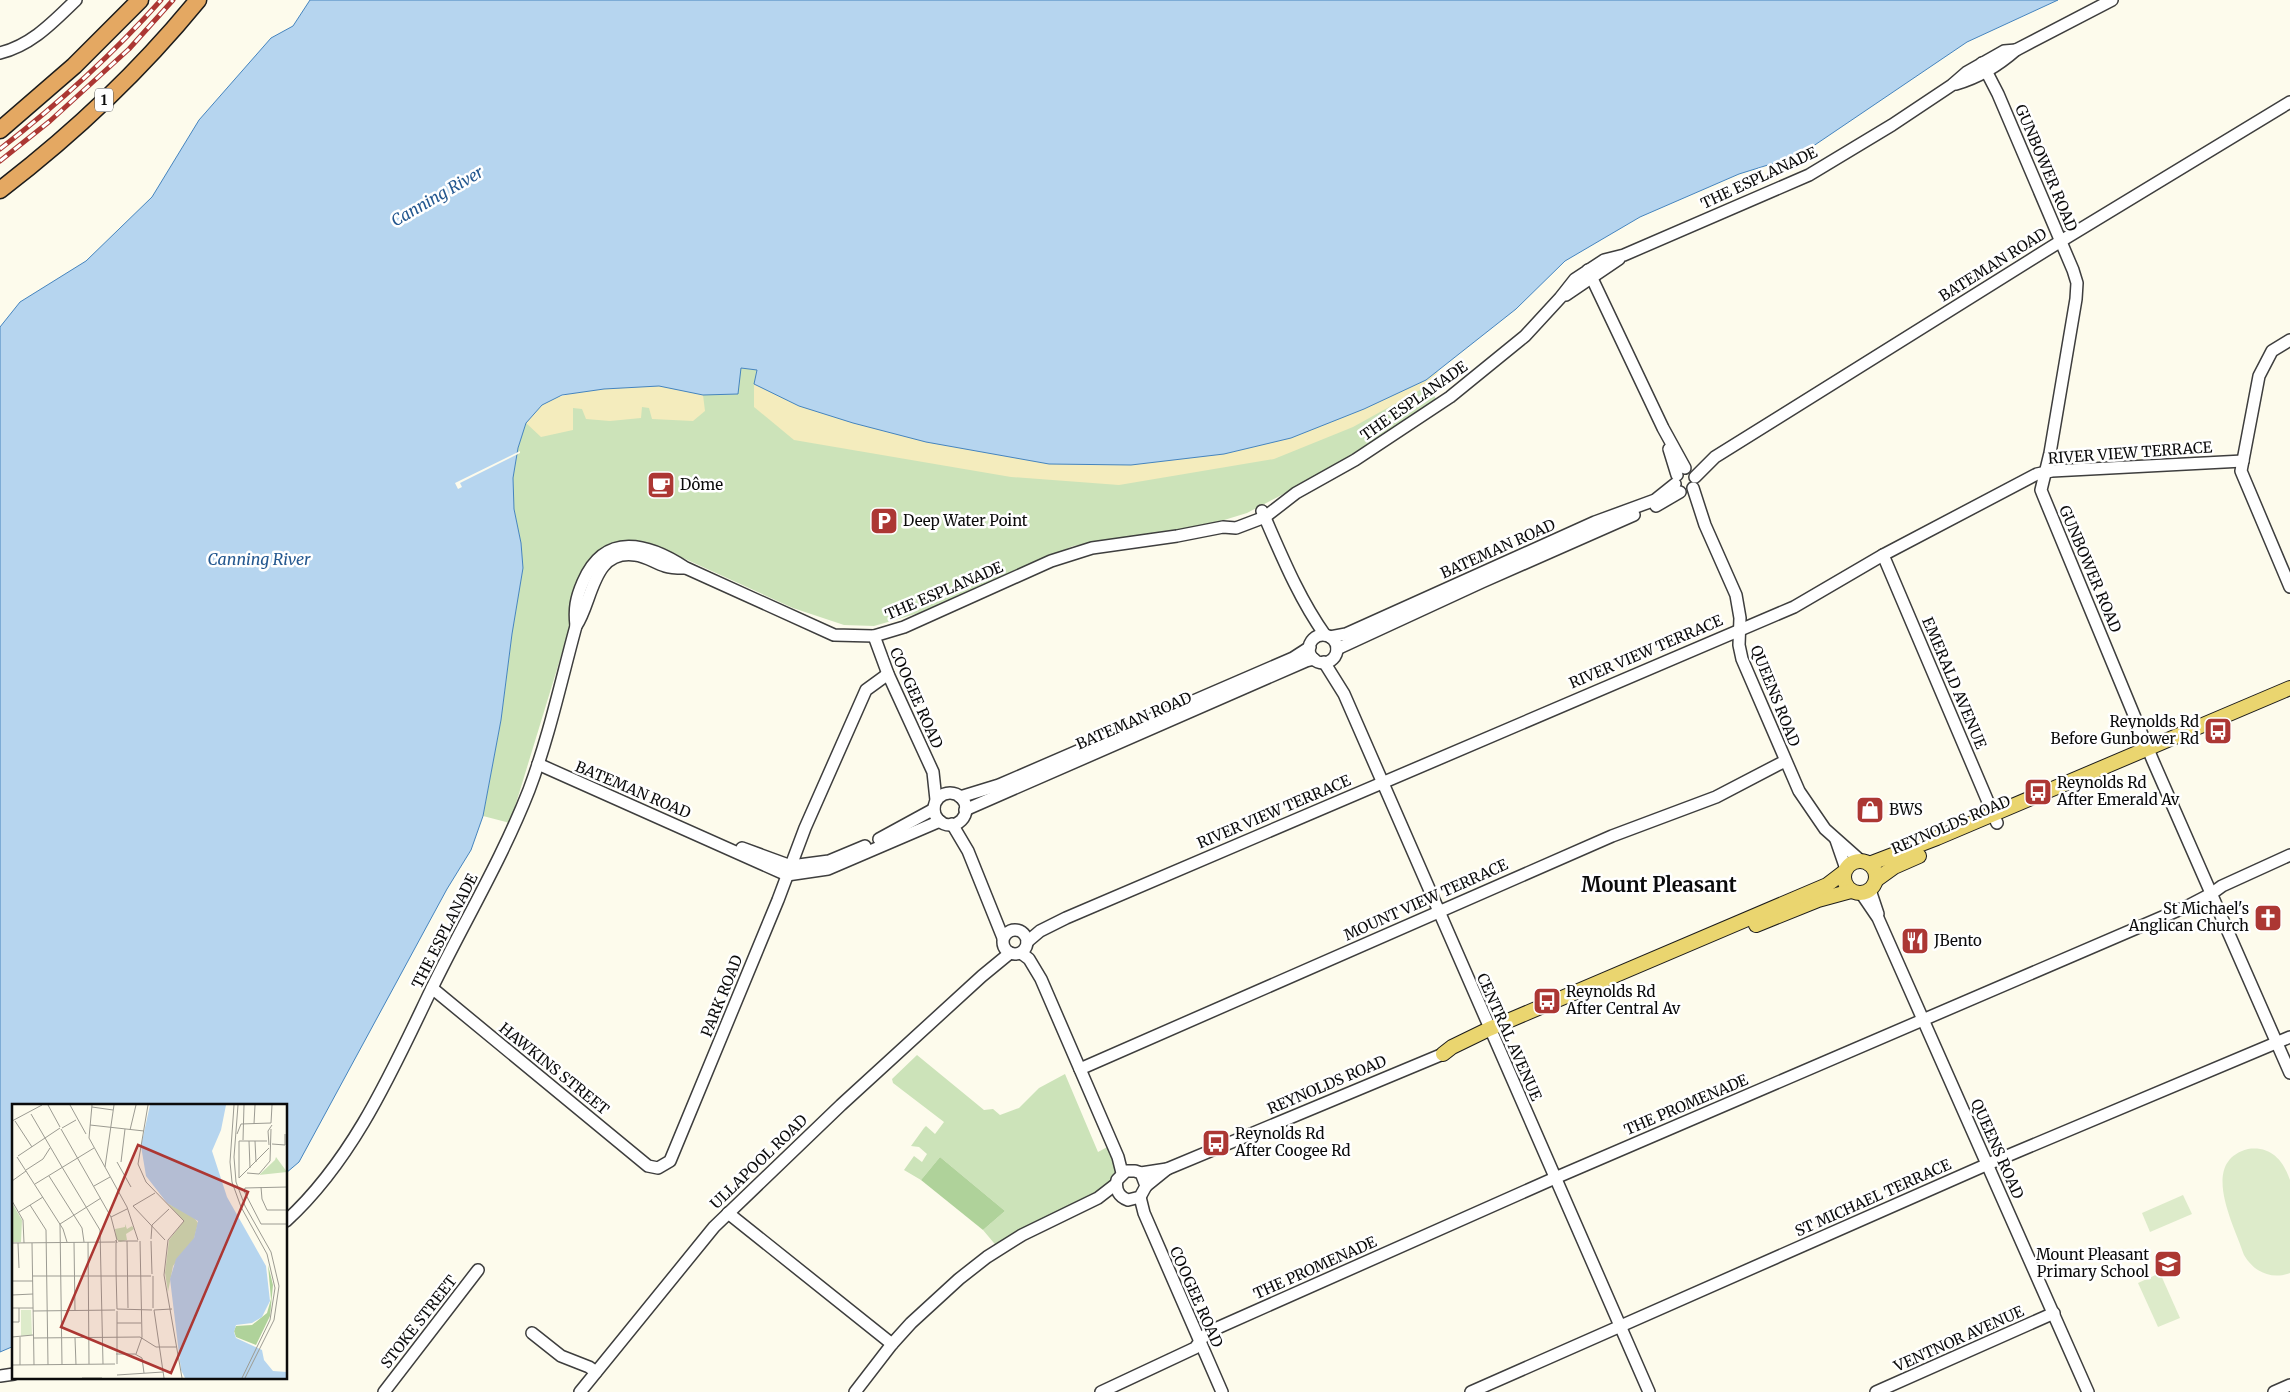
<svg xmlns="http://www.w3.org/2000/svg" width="2290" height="1392" font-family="Merriweather,serif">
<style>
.green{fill:#cce3b9}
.forest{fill:#afd29a}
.sand{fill:#f4ecbd}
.pitch{fill:#ddebca}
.water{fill:#b6d5ef;stroke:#4584be}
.pier{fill:#fdfbec}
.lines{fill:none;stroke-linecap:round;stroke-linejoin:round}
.minor-casing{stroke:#3e3e3e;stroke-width:14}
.major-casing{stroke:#1c1c1c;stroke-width:16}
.highway-casing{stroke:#1c1c1c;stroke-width:19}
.minor{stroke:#fff;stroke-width:11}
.major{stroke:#ead56f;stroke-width:14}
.highway{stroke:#e4a862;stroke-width:16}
.rail-casing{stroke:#ac3733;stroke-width:5}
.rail{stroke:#fff;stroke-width:3;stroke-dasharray:9;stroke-linecap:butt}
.labels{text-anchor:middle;stroke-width:5;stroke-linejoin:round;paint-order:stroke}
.shield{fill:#fff;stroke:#545454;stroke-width:1}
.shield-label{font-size:14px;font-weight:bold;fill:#0b0b0b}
.street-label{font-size:15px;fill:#0b0b0b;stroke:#fff}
.poi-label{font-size:15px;fill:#0b0b0b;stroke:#fff;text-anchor:start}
.water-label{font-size:16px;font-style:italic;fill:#23578f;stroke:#fff}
.district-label{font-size:20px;font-weight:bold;fill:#0b0b0b;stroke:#fff}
.inset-road{fill:none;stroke:#9c9b92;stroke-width:1}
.view{fill:#ac3733;fill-opacity:0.15;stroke:#ac3733;stroke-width:2.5}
.inset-edge{fill:none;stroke:#0b0b0b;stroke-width:2.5}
</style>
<rect width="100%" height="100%" fill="#fdfbec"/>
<!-- green -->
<g class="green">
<polygon points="741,368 757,370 1426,380 1437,401 1312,479 1247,513 1198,528 1073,546 919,613 874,626 844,625 793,608 661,548 606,555 583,584 510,823 483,816 501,720 512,634 523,568 521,543 514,509 513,478 518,448 526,423 542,405"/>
<polygon points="917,1055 984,1110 993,1109 1000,1115 1019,1108 1039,1088 1065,1074 1098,1152 1113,1144 1118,1157 1116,1184 999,1249 983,1230 1005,1211 940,1157 921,1180 904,1170 914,1156 922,1162 927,1154 919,1147 911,1146 924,1128 926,1126 935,1134 944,1122 893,1083 892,1079"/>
</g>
<!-- forest -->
<polygon class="forest" points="940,1157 1005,1211 983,1230 921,1180"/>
<!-- sand -->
<g class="sand">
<polygon points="1445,361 1429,385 1353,427 1274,459 1119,485 1011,477 794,440 754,407 754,384 757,370"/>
<path d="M659,386l44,9 2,16 -12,10 -41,-2 -3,-11 -7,-1 -1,11 -31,3 -24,-2 -4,-10 -9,-1v22l-32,7 -15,-14c5,-6 10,-13 15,-17 24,-19 87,-18 118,-20z"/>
</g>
<!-- pitch -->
<g class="pitch">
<path d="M2248,1149c23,-3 35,11 42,31v93c-19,7 -36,-1 -46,-18 -10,-31 -45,-93 4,-106z"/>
<polygon points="2183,1195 2192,1214 2150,1232 2142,1213"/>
<polygon points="2160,1273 2180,1318 2158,1327 2138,1283"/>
</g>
<!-- water -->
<polygon class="water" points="310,0 2058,0 1967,42 1800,155 1739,174 1640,217 1565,261 1516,309 1426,380 1364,409 1291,438 1224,454 1131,465 1049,464 926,442 853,423 799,406 754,384 757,370 741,368 738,394 703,395 659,386 604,389 562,395 542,405 526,423 518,448 513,478 514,509 521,543 523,568 512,634 501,720 483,816 471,850 447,889 299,1162 286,1173 286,1106 14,1106 14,1346 0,1352 0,327 20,302 86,261 152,197 199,120 271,38 293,26"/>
<!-- pier -->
<polygon class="pier" points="520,451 520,453 460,483 462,487 458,489 455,483"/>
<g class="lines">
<defs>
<g id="minor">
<path d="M0,53c32,-8 53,-31 76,-53"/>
<polyline points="1982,63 1998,94 2073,270 2077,283 2076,299 2050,453 2041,490 2043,495 2153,761 2290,1073"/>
<path d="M1956,84c21,-6 43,-19 60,-34l96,-50"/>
<polyline points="1588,270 1663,428 1685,468"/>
<polyline points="1566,295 1619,259"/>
<polyline points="2290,340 2272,351 2259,376 2241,471 2290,587"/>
<polyline points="1669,449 1677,475"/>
<polyline points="1695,477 1715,457 2061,241 2290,102"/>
<polyline points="1693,488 1705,525 1736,595 1740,618 1739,645 1742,659 1799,791 1825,829 1861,861"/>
<polyline points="1656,506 1680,492"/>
<path d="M1262,511c19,43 36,86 63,124"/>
<polyline points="1883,555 1997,823"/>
<path d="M576,626c-2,-17 0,-28 7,-44 22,-51 65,-39 103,-14l148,67 40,1 30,-9 147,-66 41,-13 85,-12 46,-9 13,1 29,-11 31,-24 59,-33 95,-63 75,-61 35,-38 15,-19 29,-19 20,-5 185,-80 83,-50 60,-40 15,-13 37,-21 12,-1"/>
<circle cx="1323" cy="649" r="14"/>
<polyline points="874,636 888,674 933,772 936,800"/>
<polyline points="1330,637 1346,634 1595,522 1655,500 1675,484"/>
<polyline points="1337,649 1482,582 1634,515"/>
<polyline points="1324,662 1344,694 1649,1392"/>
<polyline points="538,764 787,875 828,869 940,821"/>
<circle cx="950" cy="809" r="16"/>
<polyline points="960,797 999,785 1293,658 1310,647"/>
<polyline points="965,810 1306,661 1314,659"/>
<polyline points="952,824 968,851 1003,938"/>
<polyline points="879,839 934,809"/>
<polyline points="1836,840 1846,869"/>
<polyline points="742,848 791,866 829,861 865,846"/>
<polyline points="1870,890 1878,914"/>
<polyline points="1861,893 1878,918 2088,1392"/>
<circle cx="1015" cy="942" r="12"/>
<polyline points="1027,942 1040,931 1066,918 1794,607 1883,555 2037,474 2052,471 2243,461"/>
<polyline points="1021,953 1029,959 1041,979 1118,1157 1122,1173"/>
<polyline points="432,988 648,1166 658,1168 670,1161 778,900 805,828 866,690 888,674"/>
<polyline points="1080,1069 1612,836 1716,797 1785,761"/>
<path d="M1141,1173l5,13 -6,11 -12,3c-9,-3 -13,-10 -11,-20l9,-9h9l6,2 26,-4 276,-115"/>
<polyline points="1146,1186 1167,1169"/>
<polyline points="1140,1197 1144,1213 1222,1392"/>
<polyline points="728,1213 892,1344"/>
<path d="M286,1221c68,-62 107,-152 146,-233 32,-66 70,-129 97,-198 20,-53 32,-109 47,-164 17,-25 16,-77 59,-71 11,1 20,8 30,11 6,2 13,2 19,2"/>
<polyline points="532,1333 561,1356 589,1367 596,1372"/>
<polyline points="0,1376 14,1374"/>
<polyline points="384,1392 478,1270"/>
<polyline points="580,1392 714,1227 841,1105 982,976 1010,953"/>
<polyline points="855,1392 892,1344 911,1323 959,1279 987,1257 1022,1235 1098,1198 1116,1184"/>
<polyline points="1101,1392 1195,1348 1204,1336 1215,1329 1555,1178 2188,906 2211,894 2222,886 2290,855"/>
<polyline points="1471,1392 1988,1164 2290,1037"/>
<polyline points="1876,1392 2054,1313"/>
<polyline points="2274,1392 2290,1385"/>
</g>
<g id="major">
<circle cx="1860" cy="877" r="16"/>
<polyline points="1869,864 1937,838 2290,688"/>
<polyline points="1876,880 1894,867 1919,856"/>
<polyline points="1756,925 1818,900 1851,891"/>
<polyline points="1443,1054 1452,1047 1489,1029 1827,885 1844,872"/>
</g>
<g id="highway">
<polyline points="0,130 74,66 140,0"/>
<path d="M0,190c73,-56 140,-119 198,-190"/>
</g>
</defs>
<!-- minor casing -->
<use href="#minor" class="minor-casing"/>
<!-- major casing -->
<use href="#major" class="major-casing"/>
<!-- highway casing -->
<use href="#highway" class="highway-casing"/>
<!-- minor -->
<use href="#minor" class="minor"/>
<!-- major -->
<use href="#major" class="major"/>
<!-- highway -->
<use href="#highway" class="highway"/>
<defs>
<g id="rail">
<path d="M0,149c58,-45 112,-94 161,-149"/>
<polyline points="0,161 50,121 129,49 173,0"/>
</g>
</defs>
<!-- rail casing -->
<use href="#rail" class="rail-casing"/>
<!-- rail -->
<use href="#rail" class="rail"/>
</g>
<!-- icons -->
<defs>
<symbol id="cafe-square" viewBox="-11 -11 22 22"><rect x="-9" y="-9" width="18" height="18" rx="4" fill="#ac3733" stroke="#fff"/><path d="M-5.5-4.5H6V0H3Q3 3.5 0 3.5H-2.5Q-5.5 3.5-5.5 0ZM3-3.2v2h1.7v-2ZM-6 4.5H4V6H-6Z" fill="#fff"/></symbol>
<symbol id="parking-square" viewBox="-11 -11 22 22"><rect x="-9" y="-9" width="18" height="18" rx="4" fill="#ac3733" stroke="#fff"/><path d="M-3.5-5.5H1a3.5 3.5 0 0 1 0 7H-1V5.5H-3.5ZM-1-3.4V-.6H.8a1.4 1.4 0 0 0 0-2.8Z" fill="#fff"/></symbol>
<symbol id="bus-square" viewBox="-11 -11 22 22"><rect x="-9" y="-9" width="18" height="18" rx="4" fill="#ac3733" stroke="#fff"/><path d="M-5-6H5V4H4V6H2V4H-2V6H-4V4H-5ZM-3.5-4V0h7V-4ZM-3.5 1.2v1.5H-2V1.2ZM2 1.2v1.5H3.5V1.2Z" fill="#fff"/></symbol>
<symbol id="shop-square" viewBox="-11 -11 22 22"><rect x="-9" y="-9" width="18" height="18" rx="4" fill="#ac3733" stroke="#fff"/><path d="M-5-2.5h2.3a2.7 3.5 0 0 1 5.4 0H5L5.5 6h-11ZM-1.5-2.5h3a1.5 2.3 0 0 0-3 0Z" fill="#fff"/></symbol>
<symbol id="church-square" viewBox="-11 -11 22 22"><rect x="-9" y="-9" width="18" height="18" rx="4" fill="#ac3733" stroke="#fff"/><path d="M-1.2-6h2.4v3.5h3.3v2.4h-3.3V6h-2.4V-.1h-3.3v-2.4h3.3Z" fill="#fff"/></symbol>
<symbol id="restaurant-square" viewBox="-11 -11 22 22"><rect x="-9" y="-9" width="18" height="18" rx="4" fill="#ac3733" stroke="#fff"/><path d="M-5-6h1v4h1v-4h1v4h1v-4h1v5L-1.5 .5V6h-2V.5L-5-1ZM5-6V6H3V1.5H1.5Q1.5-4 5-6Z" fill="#fff"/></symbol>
<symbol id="school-square" viewBox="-11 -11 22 22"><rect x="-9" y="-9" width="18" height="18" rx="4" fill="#ac3733" stroke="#fff"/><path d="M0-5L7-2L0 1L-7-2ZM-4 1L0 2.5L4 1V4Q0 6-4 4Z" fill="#fff"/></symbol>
</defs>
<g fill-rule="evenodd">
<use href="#cafe-square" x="645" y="469" width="32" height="32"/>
<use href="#parking-square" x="868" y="505" width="32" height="32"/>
<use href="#bus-square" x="2202" y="715" width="32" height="32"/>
<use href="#bus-square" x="2022" y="776" width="32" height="32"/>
<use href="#shop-square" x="1854" y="794" width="32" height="32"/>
<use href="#church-square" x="2252" y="902" width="32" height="32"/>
<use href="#restaurant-square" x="1899" y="925" width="32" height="32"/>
<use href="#bus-square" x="1531" y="985" width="32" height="32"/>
<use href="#bus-square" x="1200" y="1127" width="32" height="32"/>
<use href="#school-square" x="2152" y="1248" width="32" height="32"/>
</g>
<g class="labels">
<!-- shield labels -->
<rect class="shield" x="95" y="88.5" width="18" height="23" rx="4"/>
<g class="shield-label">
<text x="104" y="105">1</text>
</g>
<!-- street labels -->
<g class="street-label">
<text transform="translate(2046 168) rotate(67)" y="5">GUNBOWER ROAD</text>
<text transform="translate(1759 178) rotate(-25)" y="5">THE ESPLANADE</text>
<text transform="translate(1993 265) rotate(-32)" y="5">BATEMAN ROAD</text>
<text transform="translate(1414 401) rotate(-35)" y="5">THE ESPLANADE</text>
<text transform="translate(2130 453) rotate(-4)" y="5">RIVER VIEW TERRACE</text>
<text transform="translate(1498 549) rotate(-24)" y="5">BATEMAN ROAD</text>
<text transform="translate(2090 569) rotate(67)" y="5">GUNBOWER ROAD</text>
<text transform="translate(944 591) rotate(-23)" y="5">THE ESPLANADE</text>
<text transform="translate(1646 652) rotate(-23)" y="5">RIVER VIEW TERRACE</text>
<text transform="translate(1954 683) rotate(67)" y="5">EMERALD AVENUE</text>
<text transform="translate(1775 696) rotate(68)" y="5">QUEENS ROAD</text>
<text transform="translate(916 698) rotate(66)" y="5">COOGEE ROAD</text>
<text transform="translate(1134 721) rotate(-23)" y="5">BATEMAN ROAD</text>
<text transform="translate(633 790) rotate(23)" y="5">BATEMAN ROAD</text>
<text transform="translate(1274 812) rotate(-23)" y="5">RIVER VIEW TERRACE</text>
<text transform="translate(1951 825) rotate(-23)" y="5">REYNOLDS ROAD</text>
<text transform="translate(1426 900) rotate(-24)" y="5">MOUNT VIEW TERRACE</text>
<text transform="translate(445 931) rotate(-63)" y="5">THE ESPLANADE</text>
<text transform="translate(722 996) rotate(-68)" y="5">PARK ROAD</text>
<text transform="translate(1509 1037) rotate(66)" y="5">CENTRAL AVENUE</text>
<text transform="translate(554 1069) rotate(39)" y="5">HAWKINS STREET</text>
<text transform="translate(1327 1085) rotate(-23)" y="5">REYNOLDS ROAD</text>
<text transform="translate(1686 1105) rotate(-23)" y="5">THE PROMENADE</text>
<text transform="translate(1997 1149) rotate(66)" y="5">QUEENS ROAD</text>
<text transform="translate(759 1162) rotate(-44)" y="5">ULLAPOOL ROAD</text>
<text transform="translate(1873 1198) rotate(-24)" y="5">ST MICHAEL TERRACE</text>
<text transform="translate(1315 1268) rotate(-24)" y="5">THE PROMENADE</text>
<text transform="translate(1196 1297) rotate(66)" y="5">COOGEE ROAD</text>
<text transform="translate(419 1322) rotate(-52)" y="5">STOKE STREET</text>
<text transform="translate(1959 1339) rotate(-24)" y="5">VENTNOR AVENUE</text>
</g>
<!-- poi labels -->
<g class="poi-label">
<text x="680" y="490">Dôme</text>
<text x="903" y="526">Deep Water Point</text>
<text x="2199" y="727" text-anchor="end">Reynolds Rd<tspan x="2199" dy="17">Before Gunbower Rd</tspan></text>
<text x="2057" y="788">Reynolds Rd<tspan x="2057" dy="17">After Emerald Av</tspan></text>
<text x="1889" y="815">BWS</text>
<text x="2249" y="914" text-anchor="end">St Michael's<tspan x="2249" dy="17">Anglican Church</tspan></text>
<text x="1934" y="946">JBento</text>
<text x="1566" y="997">Reynolds Rd<tspan x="1566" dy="17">After Central Av</tspan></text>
<text x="1235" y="1139">Reynolds Rd<tspan x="1235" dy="17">After Coogee Rd</tspan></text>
<text x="2149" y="1260" text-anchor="end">Mount Pleasant<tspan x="2149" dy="17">Primary School</tspan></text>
</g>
<!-- water labels -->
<g class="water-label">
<text transform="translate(437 196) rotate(-30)" y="6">Canning River</text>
<text x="259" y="565">Canning River</text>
</g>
<!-- district labels -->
<g class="district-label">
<text x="1659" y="892">Mount Pleasant</text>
</g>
</g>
<!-- overview -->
<g transform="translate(12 1104)">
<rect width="275" height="275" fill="#fdfbec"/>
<path d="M264,53l11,15 -28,3 16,-15zM0,99l10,17 -1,22h-9zM155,99l26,13 5,7 -4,16 -21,27 -5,26 -3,-19 4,-33 15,-19zM113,120l2,5 5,-3 2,3 -8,5 1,6 -7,2 -4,-3 -1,-10 10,-2z" fill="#cce3b9"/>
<path d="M256,161l5,20 -3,31 -14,29 -20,-8 -2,-6 2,-5 16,-1 15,-12 4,-14z" fill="#afd29a"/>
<path d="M9,206h10l1,25 -11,1z" fill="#ddebca"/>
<path d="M138,1h76l-5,25 -9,21 15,46 39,69 4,35 -8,16 -10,6 -16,2 -2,7 2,6 26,12 2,10 9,11 14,1v6h-102l-4,-8 -11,-91 6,-20 18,-21 4,-17 -31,-18 -21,-27 -5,-30z" fill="#b6d5ef"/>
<path class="inset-road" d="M36,1l12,22M58,1l16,29M80,1l-3,33 38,69 11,33M136,1l-10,59 8,18 38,39 -16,19 -4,35 18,103M222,1l-4,57 2,20 9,25 26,47 8,34 -5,32 -28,58M226,1l-4,52 2,25 9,24 26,46 8,34 -5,34 -29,58M80,3l21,3M19,10l31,53M0,17l30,-16M3,17l17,26M259,19l1,-18M242,20l1,-19M78,21l54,6M50,24l14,-8M49,25l50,88 6,23M118,26l6,-25M225,30l4,-10 30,-1M231,36l1,-35M237,37l1,27M243,37l1,21M255,37h-28v37l30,-30M260,40l13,1v-11M257,41l-1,-14 4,-6M6,52l42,-28M5,53l46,72 4,13M105,58l14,25M109,58l4,-33M50,63l38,63 3,134M93,63l9,-62M14,66l17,-11 7,-11M235,69l12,1 11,-13 1,-32M37,72l33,52 2,14M0,77l14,-10M23,80l59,-36M82,82l16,-9M249,83l1,12 5,11h20M275,83l-42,1 -1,3 17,33h26M143,89l-22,13 32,34M0,97l11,19 1,23M18,101l16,25 2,135M7,108l24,-15M99,113l16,-8M48,120l2,141M48,120l41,-26M139,135l1,-14 17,-16M106,137h20M115,137l1,67M139,137l1,33M62,138l1,69M76,138l1,122M0,139l103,-1M6,139l1,25M20,139l2,122M104,167v-31l1,3M104,167l1,38M21,172h118M141,172v32M0,177h21M0,191l21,-1M0,204h21M105,205l35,1M142,206l10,68M142,206l18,-1M21,207l82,-1M105,207v53M0,218h7v-14M105,219h24M0,233l21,-2M8,233v28M21,234l107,-1 16,10h20M63,234l1,27M104,250h19l7,4 2,15M124,250l6,-17 -2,-96M0,261l103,-1M105,271l46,-3M70,274h20"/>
<path class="view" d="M126,41l110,47 -77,181 -110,-46z"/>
<rect width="275" height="275" class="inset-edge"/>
</g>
</svg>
